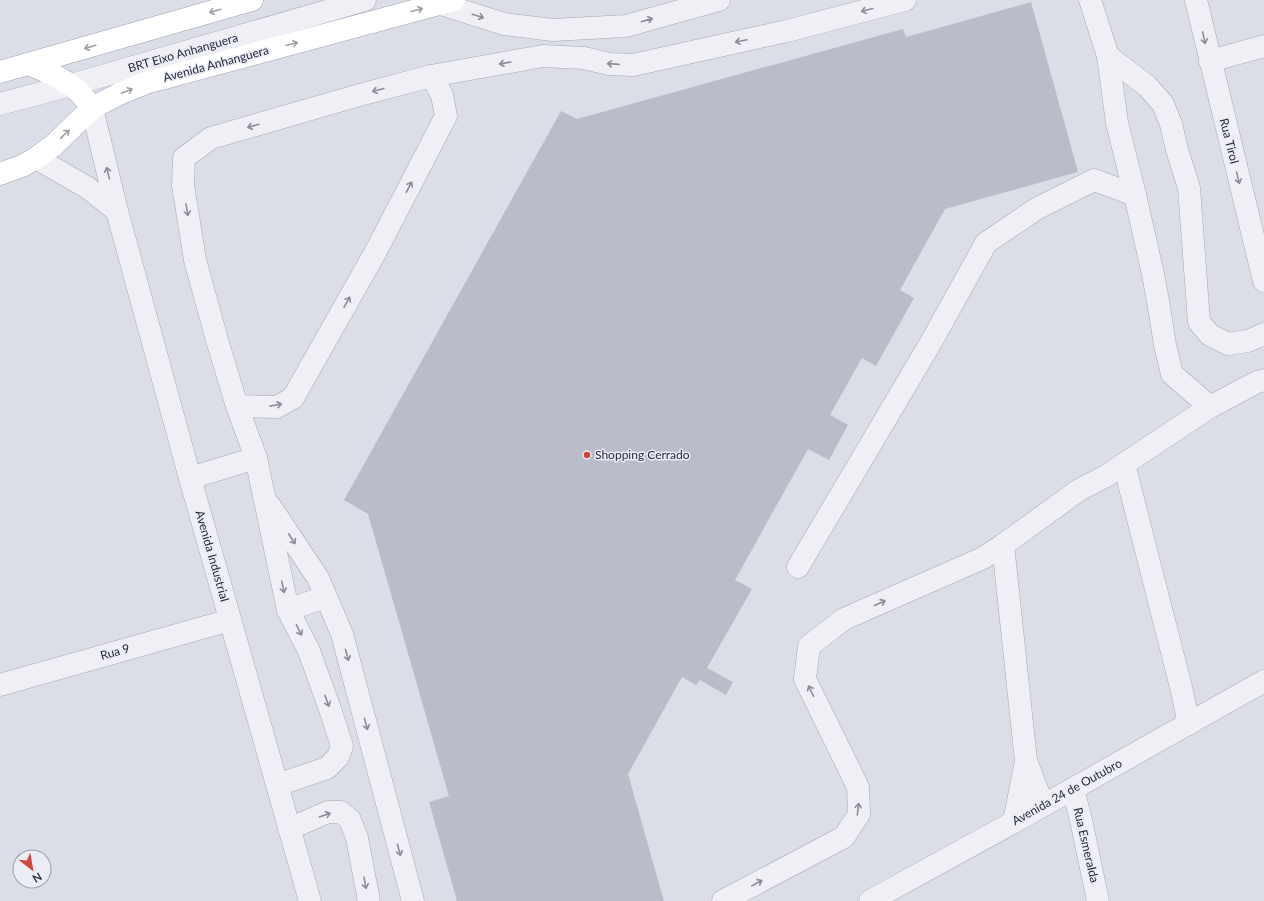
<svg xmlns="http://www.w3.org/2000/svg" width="1264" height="901" font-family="Lato,sans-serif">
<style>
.building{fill:#b9bcc9}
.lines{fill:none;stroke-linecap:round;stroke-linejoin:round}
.minor-casing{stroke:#a5a8b4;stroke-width:23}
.major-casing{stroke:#9b9fb3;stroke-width:23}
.minor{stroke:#efeff5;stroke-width:22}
.major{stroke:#fff;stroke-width:22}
.oneway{stroke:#9d9fa8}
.oneway2{stroke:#8a8c99}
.poi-dot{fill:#d1463c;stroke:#ebedf4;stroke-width:1.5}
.labels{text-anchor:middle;stroke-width:3;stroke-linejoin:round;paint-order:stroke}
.street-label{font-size:12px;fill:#25293d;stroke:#ebedf4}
.poi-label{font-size:12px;fill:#25293d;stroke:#ebedf4;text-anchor:start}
</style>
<rect width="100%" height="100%" fill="#dcdee7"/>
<!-- building -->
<polygon class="building" points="1031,2 1078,172 945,209 900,290 914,298 876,366 862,358 830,415 848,425 829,460 808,449 735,580 752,589 707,668 733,682 726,695 700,680 696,685 682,677 628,774 664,901 457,901 429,802 449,796 368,514 344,500 561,111 577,119 903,29 906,37"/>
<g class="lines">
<defs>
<g id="minor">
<polyline points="1196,0 1264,281"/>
<polyline points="441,4 504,24 553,30 626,26 719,0"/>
<polyline points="1108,56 1147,86 1163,104 1171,124 1177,150 1189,188 1199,322 1210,335 1228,344 1248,341 1264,334"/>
<polyline points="1210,61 1264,46"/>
<polyline points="0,104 71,85 365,0"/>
<polyline points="92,108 117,211 190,478 310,901"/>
<polyline points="36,158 88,188 117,211"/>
<polyline points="237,406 277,407 293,398 376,251 446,116 442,95 431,76"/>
<polyline points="1210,407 1257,382 1264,380"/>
<polyline points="1124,464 1181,687 1189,724"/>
<polyline points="190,478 256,458"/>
<polyline points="270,506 318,578 342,634 413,901"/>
<polyline points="1003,545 1026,761 1043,805"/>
<polyline points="798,567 930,344 986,243 1036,209 1094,180 1135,195"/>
<polyline points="288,610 325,597"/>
<polyline points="0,685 230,620"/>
<polyline points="277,785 327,768 338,757 342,746 330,709 309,651 288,610 256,458 237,406 217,340 195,260 183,185 184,158 211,138 356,96 431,76 543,56 584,58 609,64 633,65 787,31 905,0"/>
<polyline points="1073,789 1081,820 1098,901"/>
<polyline points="1014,822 1026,761"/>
<polyline points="289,829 328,812 341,812 350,820 357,838 369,901"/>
<polyline points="723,901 844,837 859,814 858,787 805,679 809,646 844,619 983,558 1003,545 1079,490 1106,476 1210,407 1172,374 1165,345 1158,301 1153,274 1135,195 1117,123 1108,56 1090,0"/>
<polyline points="870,901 1014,822 1264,681"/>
</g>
<g id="major">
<path d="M28,64c27,11 48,19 64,44"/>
<polyline points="0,72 252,0"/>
<polyline points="0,174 22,166 36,158 54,145 92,108 121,93 146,83 454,0"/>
</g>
</defs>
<!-- minor casing -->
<use href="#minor" class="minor-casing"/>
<!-- major casing -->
<use href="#major" class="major-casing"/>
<!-- minor -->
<use href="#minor" class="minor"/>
<!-- major -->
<use href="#major" class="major"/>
</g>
<!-- one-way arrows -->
<defs><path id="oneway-shaft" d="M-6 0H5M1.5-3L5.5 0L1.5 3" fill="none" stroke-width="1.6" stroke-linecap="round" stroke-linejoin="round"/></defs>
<g class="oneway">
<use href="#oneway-shaft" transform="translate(417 10) rotate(-15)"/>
<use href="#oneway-shaft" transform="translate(215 11) rotate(164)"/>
<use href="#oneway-shaft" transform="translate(292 44) rotate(-15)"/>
<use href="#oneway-shaft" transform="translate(90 47) rotate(164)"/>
<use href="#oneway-shaft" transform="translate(127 91) rotate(-22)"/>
<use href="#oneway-shaft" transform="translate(65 134) rotate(-44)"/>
</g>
<g class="oneway2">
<use href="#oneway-shaft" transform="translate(867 10) rotate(165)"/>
<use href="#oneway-shaft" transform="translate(478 16) rotate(18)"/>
<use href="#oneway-shaft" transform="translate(647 20) rotate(-16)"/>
<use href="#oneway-shaft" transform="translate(1204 38) rotate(77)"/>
<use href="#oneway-shaft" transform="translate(741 41) rotate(168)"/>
<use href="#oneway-shaft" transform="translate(505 63) rotate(170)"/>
<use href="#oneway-shaft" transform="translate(613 64) rotate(-176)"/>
<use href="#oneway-shaft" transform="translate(378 90) rotate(165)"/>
<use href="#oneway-shaft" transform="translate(253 126) rotate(164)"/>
<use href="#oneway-shaft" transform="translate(108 173) rotate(-104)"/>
<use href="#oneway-shaft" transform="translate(1238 178) rotate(76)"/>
<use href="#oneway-shaft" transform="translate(409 187) rotate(-63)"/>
<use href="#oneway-shaft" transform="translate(187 210) rotate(80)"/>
<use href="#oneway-shaft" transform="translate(347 302) rotate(-61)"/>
<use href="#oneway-shaft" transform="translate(276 405) rotate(-11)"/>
<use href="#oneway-shaft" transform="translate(292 539) rotate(57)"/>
<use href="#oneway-shaft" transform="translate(283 587) rotate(78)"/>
<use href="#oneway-shaft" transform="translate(880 603) rotate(-24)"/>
<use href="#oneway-shaft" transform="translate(299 630) rotate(64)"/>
<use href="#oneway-shaft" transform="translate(347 655) rotate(75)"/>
<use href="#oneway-shaft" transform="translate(811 691) rotate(-116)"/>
<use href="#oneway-shaft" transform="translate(327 701) rotate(70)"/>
<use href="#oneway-shaft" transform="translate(366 724) rotate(75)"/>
<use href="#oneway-shaft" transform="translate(858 809) rotate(-84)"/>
<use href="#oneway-shaft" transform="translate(325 815) rotate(-19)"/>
<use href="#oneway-shaft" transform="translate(399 850) rotate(75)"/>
<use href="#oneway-shaft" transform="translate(365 883) rotate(80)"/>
<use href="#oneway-shaft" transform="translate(757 883) rotate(-28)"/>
</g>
<!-- markers -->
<circle class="poi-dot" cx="587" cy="455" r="4"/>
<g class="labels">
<!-- street labels -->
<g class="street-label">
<text transform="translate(183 53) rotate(-16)" y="4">BRT Eixo Anhanguera</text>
<text transform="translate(216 64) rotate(-15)" y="4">Avenida Anhanguera</text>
<text transform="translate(1229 141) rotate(76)" y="4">Rua Tirol</text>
<text transform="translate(212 556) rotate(74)" y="4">Avenida Industrial</text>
<text transform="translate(115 652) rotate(-16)" y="4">Rua 9</text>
<text transform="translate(1067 792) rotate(-29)" y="4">Avenida 24 de Outubro</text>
<text transform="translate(1086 845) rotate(77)" y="4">Rua Esmeralda</text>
</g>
<!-- poi labels -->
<g class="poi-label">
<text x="595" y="459">Shopping Cerrado</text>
</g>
</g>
<!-- north arrow -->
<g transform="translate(32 869) rotate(149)"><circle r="19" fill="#ebedf4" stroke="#9c9fab"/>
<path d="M0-3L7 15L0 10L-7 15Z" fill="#d1463c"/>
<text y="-6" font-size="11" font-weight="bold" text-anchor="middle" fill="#25293d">N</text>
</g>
</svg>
